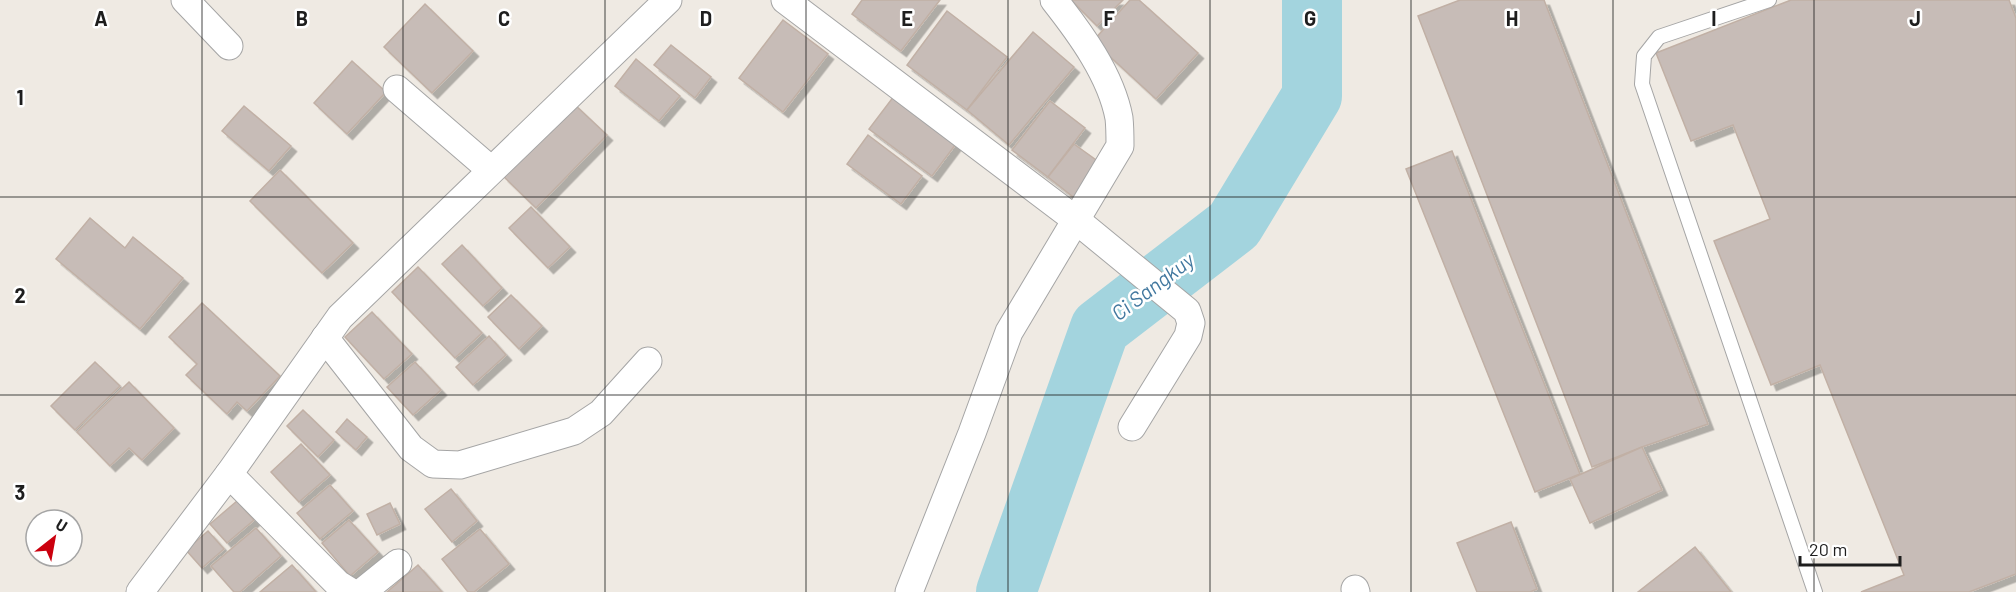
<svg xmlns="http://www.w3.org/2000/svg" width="2016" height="592" font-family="Barlow,sans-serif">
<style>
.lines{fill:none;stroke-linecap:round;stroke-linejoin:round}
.river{stroke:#a3d4de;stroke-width:60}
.building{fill:#c7bcb7;stroke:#c1b0a5;stroke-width:1.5;filter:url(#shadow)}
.service-casing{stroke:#a5a5a5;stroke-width:16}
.minor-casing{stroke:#a5a5a5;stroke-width:29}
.service{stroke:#fff;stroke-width:14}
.minor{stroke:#fff;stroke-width:27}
.grid{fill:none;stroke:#1e1e1e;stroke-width:1.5;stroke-opacity:0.55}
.labels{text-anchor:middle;stroke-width:5;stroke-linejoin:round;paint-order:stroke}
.water-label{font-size:21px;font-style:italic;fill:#42789f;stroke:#fff}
.grid-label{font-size:20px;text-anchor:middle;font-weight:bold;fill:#1e1e1e;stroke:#fff;stroke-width:5;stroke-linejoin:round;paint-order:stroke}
</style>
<defs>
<filter id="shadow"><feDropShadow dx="5.5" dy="5.5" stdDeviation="0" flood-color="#0004"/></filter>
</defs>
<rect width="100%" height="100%" fill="#efeae3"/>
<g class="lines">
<!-- river -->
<polyline class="river" points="1006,592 1100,328 1234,225 1312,96 1312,0"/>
</g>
<!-- building -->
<g class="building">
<polygon points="862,0 940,0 901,51 852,14"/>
<polygon points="1071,0 1123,0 1097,26"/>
<polygon points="1130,0 1139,0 1198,53 1156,99 1093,41"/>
<polygon points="1460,0 1544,0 1708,424 1642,447 1592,467 1418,16"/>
<polygon points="1791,0 2009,0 2016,18 2016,574 1969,592 1861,592 1904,575 1820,365 1771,385 1714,241 1770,219 1733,125 1691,141 1656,53"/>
<polygon points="425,4 473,51 432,93 384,47"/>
<polygon points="947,11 1007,57 967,110 907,65"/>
<polygon points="783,20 828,54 783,112 739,78"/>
<polygon points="1033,32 1074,67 1009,145 967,110"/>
<polygon points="671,45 711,77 695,98 654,65"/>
<polygon points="636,59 680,96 659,121 615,86"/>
<polygon points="352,61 386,92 347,134 314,103"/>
<polygon points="894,96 956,144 932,176 869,129"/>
<polygon points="1050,101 1085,128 1048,177 1012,150"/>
<polygon points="573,103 607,135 536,208 503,176"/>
<polygon points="244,106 291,146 269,171 222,131"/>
<polygon points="868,135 922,176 901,204 847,164"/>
<polygon points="1074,144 1103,165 1077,200 1048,177"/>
<polygon points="1452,151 1580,474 1535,492 1406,169"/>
<polygon points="280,170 353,243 322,273 250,201"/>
<polygon points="531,207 570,247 548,268 509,228"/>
<polygon points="90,218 125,248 133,237 183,278 140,329 56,259"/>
<polygon points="462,245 502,288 483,306 442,264"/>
<polygon points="418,267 482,333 455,358 392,292"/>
<polygon points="511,295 542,326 519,349 488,317"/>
<polygon points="202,303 280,376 247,411 237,402 227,414 186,375 197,364 169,337"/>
<polygon points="372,312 412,354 384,379 345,337"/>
<polygon points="489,336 506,355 473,385 456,367"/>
<polygon points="95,362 120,386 75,430 51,406"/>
<polygon points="415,362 441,390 413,415 387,387"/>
<polygon points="129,382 174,428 142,460 129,448 110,466 77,432"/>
<polygon points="303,410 334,440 318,457 287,426"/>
<polygon points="347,419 367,437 356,450 336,432"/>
<polygon points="301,444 330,475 299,502 271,472"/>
<polygon points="1642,447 1662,490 1590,523 1570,479"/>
<polygon points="330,485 353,511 320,539 297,513"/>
<polygon points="451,489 477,521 452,542 425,509"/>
<polygon points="237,501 254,520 227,543 210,524"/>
<polygon points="390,503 400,524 377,535 367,514"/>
<polygon points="349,520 378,552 350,576 322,543"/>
<polygon points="1511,522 1537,589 1530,592 1477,592 1457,543"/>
<polygon points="256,528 281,556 240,592 234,592 211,566"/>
<polygon points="480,529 509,564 474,592 468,592 442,559"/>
<polygon points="208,531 224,549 202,568 186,550"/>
<polygon points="1695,547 1731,592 1638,592"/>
<polygon points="292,565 316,592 260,592"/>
<polygon points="418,565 442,592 387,592"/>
</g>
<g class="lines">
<defs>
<polyline id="service" points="1769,0 1659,37 1644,56 1642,84 1815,592"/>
<g id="minor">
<polyline points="185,0 229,46"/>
<polyline points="785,0 1076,220 1187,311 1191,323 1188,336 1132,427"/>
<polyline points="397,89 491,170"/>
<polyline points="325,338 411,448 433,464 460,465 574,431 601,413 648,361"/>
<polyline points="229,474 338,584 351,592"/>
<polyline points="1355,589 1356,592"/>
<polyline points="140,592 229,474 340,317 668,0"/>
<polyline points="362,592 398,563"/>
<path d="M909,592l63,-159 37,-101 111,-186c0,-9 0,-19 -1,-28 -8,-43 -39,-85 -65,-118"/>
</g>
</defs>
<!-- service casing -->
<use href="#service" class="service-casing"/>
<!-- minor casing -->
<use href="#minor" class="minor-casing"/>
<!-- service -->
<use href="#service" class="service"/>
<!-- minor -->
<use href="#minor" class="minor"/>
</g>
<!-- grid -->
<path class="grid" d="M202,0v592M403,0v592M605,0v592M806,0v592M1008,0v592M1210,0v592M1411,0v592M1613,0v592M1814,0v592M0,197h2016M0,395h2016"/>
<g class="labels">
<!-- water labels -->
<g class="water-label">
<text transform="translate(1153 287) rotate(-37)" y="7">Ci Sangkuy</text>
</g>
</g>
<g class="grid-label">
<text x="101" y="26">A</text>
<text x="302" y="26">B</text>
<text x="504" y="26">C</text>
<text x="706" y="26">D</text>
<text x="907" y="26">E</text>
<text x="1109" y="26">F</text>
<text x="1310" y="26">G</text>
<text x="1512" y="26">H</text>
<text x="1714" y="26">I</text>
<text x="1915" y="26">J</text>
<text x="20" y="105">1</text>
<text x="20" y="303">2</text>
<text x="20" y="500">3</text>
</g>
<!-- north arrow -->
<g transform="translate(54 538) rotate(31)"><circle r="28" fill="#ffffff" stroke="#a5a5a5" stroke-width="1.5"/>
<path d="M0-4.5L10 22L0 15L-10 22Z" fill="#cb000e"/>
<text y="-9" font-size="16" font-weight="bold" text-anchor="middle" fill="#1e1e1e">U</text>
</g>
<!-- scale -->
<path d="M1800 556v9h100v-9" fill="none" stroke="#1e1e1e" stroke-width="3"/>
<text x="1809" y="556" font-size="18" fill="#1e1e1e" stroke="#ffffff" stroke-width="4.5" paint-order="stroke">20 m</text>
</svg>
